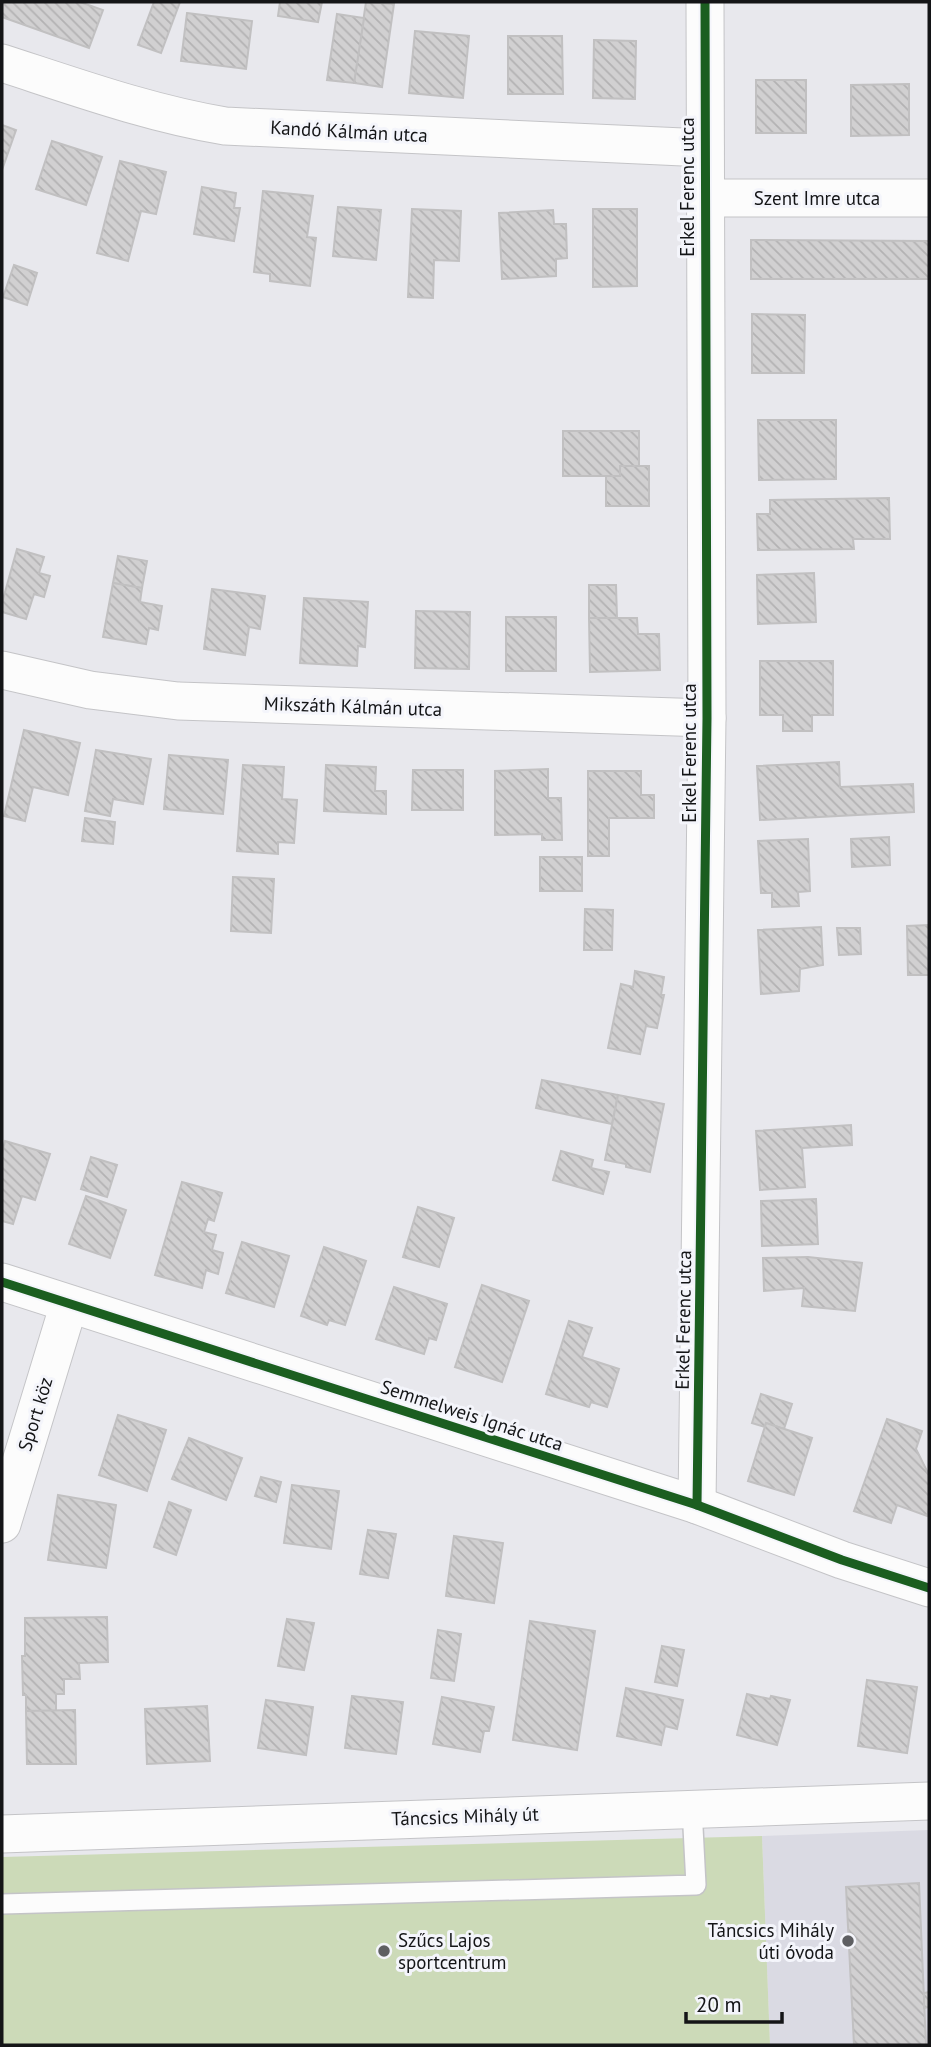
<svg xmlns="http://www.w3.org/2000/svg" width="931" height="2047" font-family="'PT Sans',sans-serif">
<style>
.built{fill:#dadae3}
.pitch{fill:#ccdab8}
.building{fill:url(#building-back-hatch);stroke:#c1c0c1;stroke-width:2}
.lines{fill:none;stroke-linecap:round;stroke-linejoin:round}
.lane-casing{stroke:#c4c4c7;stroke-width:22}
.street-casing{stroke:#c4c4c7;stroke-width:39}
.lane{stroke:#fcfcfc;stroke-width:19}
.street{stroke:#fcfcfc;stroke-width:37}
.cycleway-casing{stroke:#f4f5fb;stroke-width:13}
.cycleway{stroke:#1b5e20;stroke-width:9}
.poi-dot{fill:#5e5f62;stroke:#f4f5fb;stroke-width:2.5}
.labels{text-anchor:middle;stroke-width:6;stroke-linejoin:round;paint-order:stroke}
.street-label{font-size:19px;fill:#141517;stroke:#f4f5fb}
.poi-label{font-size:19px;fill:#141517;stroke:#f4f5fb;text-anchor:end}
</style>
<defs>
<pattern id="building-back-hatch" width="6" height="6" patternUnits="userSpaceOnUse" patternTransform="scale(1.75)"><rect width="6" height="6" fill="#d1d0d1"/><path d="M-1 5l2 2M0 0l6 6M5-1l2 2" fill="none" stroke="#b3b2b3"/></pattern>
</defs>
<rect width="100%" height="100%" fill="#e8e8ed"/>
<!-- built -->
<polygon class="built" points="929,1830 929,2045 770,2045 762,1836"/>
<!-- pitch -->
<polygon class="pitch" points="762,1836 770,2045 2,2045 2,1857"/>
<!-- building -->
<g class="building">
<polygon points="2,2 80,2 103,10 89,48 2,17"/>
<polygon points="154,2 180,2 161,53 138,45"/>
<polygon points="280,2 322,2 318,22 278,16"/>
<polygon points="366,2 394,4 382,87 354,83"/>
<polygon points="187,13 252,21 246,69 181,61"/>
<polygon points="337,14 364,18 354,83 327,80"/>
<polygon points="415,31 469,36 463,98 409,93"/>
<polygon points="508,36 562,36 563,94 508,94"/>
<polygon points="594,40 636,41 635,99 593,98"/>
<rect x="756" y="80" width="50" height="53"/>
<polygon points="909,84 909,135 851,136 851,85"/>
<polygon points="2,125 16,130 2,170"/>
<polygon points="52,141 102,157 86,205 36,189"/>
<polygon points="120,161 166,172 156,214 141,211 128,261 97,253"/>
<polygon points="202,187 236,193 234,208 240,208 234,241 194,234"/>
<polygon points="263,191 313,196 307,237 316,238 310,286 270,281 270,274 254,272"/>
<polygon points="338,207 381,210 376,260 333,256"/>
<polygon points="412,209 461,211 459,261 434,260 433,298 408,297"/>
<polygon points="593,209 637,209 637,286 593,287"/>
<polygon points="553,210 554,224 566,224 567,258 556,259 556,276 502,279 499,213"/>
<polygon points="751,240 929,241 929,279 751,279"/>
<polygon points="14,265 37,273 27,305 3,297"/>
<polygon points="752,314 805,315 804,373 752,373"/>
<polygon points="758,420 836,420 836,479 759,480"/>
<polygon points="563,431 639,431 639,466 620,466 620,476 563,476"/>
<polygon points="620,466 649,466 649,506 606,506 606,476 620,476"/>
<polygon points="889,498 890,539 853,539 854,549 758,550 757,514 770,514 770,500"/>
<polygon points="17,549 44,557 39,573 50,576 44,597 34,594 26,619 2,612 2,603"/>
<polygon points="118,556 147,561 142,588 113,583"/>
<polygon points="814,573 816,622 758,624 757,575"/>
<polygon points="113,583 142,588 140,602 162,606 158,630 149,628 146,644 103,637"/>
<polygon points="589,585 616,585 617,618 589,618"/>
<polygon points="212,589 265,596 260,629 249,627 245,655 204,649"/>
<polygon points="304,598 368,602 365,647 358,646 357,666 300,663"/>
<polygon points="416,611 470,612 469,669 415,668"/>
<rect x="506" y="617" width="50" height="54"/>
<polygon points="589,618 637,618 638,634 659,634 660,670 590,672"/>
<polygon points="760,661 833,661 833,715 812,715 812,731 783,731 783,715 760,715"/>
<polygon points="24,730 80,743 68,795 33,787 25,821 4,816"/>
<polygon points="96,750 151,759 143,804 113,799 110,816 85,811"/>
<polygon points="169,755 228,760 223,814 164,809"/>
<polygon points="839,762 840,787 913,784 914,812 760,820 757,766"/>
<polygon points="243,765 284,767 282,799 297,800 294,843 278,842 278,854 237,851"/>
<polygon points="326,765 376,767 375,791 386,791 386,814 324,811"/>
<polygon points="548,769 548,798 561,798 562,840 542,840 542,834 495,835 495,771"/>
<polygon points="413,770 463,770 463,810 412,810"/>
<polygon points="588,771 641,771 641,795 654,795 654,818 609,818 609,856 588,856"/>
<polygon points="85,818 115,822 113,844 82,841"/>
<polygon points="889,837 890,865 852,867 851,839"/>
<polygon points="808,839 810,891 798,892 799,906 772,907 772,893 761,893 758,841"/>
<rect x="540" y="857" width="42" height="34"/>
<polygon points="233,877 274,879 271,933 231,931"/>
<polygon points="585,909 613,910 612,950 584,950"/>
<polygon points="929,925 929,975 908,975 907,926"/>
<polygon points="821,927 823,965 800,969 799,991 761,994 758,930"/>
<polygon points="837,928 860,928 861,954 839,955"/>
<polygon points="635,971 664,977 661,995 664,995 657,1028 646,1026 640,1054 608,1048 621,984 633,987"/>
<polygon points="542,1080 618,1095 612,1124 536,1108"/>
<polygon points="618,1095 664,1104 650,1172 626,1167 626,1164 605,1160"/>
<polygon points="851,1125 852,1145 802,1148 805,1187 760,1190 756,1131"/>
<polygon points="5,1141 50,1154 35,1200 22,1196 13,1224 2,1221 2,1153"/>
<polygon points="561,1151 593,1160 591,1168 609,1172 603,1194 553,1180"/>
<polygon points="91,1157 117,1165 107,1197 81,1189"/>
<polygon points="182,1182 222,1193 214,1221 208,1219 204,1232 216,1235 212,1250 223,1253 218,1274 206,1270 202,1288 155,1275"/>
<polygon points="86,1196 126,1210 110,1258 69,1244"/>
<polygon points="816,1199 818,1244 762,1246 761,1201"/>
<polygon points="418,1207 454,1218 439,1267 403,1257"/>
<polygon points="242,1242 289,1256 274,1307 226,1293"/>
<polygon points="324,1247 366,1261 345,1325 329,1320 327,1325 301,1316"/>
<polygon points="808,1257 862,1263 855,1311 802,1306 804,1288 764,1291 763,1258"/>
<polygon points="482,1285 529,1301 502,1382 455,1367"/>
<polygon points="394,1287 447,1304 436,1340 429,1338 424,1354 376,1339"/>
<polygon points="569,1321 592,1328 582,1357 619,1369 607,1407 591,1402 589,1407 546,1394"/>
<polygon points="761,1394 792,1404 784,1429 766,1423 765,1427 752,1423"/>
<polygon points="118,1415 166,1430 147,1491 99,1475"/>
<polygon points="887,1419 922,1431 916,1449 929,1475 929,1509 927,1516 897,1505 891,1523 854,1511"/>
<polygon points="766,1423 812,1438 794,1495 748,1481"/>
<polygon points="189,1438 242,1458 226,1500 172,1479"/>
<polygon points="261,1477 281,1482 276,1502 255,1496"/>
<polygon points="292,1485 339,1491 331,1549 284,1543"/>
<polygon points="58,1495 116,1505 106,1568 48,1560"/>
<polygon points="169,1502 191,1510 176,1555 154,1547"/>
<polygon points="368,1530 396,1534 388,1578 360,1574"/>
<polygon points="454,1536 503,1543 494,1603 446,1596"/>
<polygon points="107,1617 108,1662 79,1663 80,1679 64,1679 64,1694 56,1694 56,1711 26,1711 26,1695 23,1695 22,1656 25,1656 25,1618"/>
<polygon points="287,1619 314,1623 304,1670 278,1666"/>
<polygon points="530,1621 595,1631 577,1750 513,1740"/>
<polygon points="438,1630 461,1634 454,1681 431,1678"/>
<polygon points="662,1646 684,1650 677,1686 655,1682"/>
<polygon points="867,1680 917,1687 907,1753 858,1746"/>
<polygon points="626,1688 683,1700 677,1729 665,1726 661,1745 617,1736"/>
<polygon points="747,1694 770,1699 771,1696 790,1700 777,1745 737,1735"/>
<polygon points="352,1696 403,1702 396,1754 345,1748"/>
<polygon points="442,1697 494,1707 489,1731 484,1731 480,1752 433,1744"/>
<polygon points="266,1700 313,1707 306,1755 258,1748"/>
<polygon points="207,1706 210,1761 147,1764 145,1709"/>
<polygon points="75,1710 76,1764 27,1764 26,1711"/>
<polygon points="919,1883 926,2045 854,2045 846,1887"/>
<polygon points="929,1992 929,2007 924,2008 924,1993"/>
</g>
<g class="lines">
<defs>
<polyline id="lane" points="2,1904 696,1885 692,1808"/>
<g id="street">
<path d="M2,63c74,24 146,50 223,63l480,22"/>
<polyline points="705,198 929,198"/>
<polyline points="2,670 90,690 178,701 707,718"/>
<polyline points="2,1282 697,1505 842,1560 929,1588"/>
<polyline points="697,1505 707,718 705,2"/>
<polyline points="2,1524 69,1304"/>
<polyline points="2,1834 929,1801"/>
</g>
</defs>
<!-- lane casing -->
<use href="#lane" class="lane-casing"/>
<!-- street casing -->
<use href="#street" class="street-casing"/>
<!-- lane -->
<use href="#lane" class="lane"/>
<!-- street -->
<use href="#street" class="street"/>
<defs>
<g id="cycleway">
<polyline points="2,1282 697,1505 842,1560 929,1588"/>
<polyline points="697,1505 707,718 705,2"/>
</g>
</defs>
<!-- cycleway casing -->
<use href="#cycleway" class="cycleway-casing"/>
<!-- cycleway -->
<use href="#cycleway" class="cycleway"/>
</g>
<!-- markers -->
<g class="poi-dot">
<circle cx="848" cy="1941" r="7"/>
<circle cx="384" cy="1951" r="7"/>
</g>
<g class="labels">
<!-- street labels -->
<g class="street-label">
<text transform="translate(349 131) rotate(3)" y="7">Kandó Kálmán utca</text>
<text transform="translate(687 187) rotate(-90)" y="7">Erkel Ferenc utca</text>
<text x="817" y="205">Szent Imre utca</text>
<text transform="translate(353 706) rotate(2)" y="7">Mikszáth Kálmán utca</text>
<text transform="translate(689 753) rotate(-90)" y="7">Erkel Ferenc utca</text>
<text transform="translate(683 1320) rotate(-89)" y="7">Erkel Ferenc utca</text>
<text transform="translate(35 1414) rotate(-73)" y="7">Sport köz</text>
<text transform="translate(472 1415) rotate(18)" y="7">Semmelweis Ignác utca</text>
<text transform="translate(465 1816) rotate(-2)" y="7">Táncsics Mihály út</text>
</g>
<!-- poi labels -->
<g class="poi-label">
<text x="834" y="1937">Táncsics Mihály<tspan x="834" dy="22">úti óvoda</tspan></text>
<text x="398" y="1947" text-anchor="start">Szűcs Lajos<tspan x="398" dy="22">sportcentrum</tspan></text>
</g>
</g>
<!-- border -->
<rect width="931" height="2047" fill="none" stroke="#141517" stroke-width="7"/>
<!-- scale -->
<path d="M686 2012v10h96v-10" fill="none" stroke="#141517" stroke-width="3.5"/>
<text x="696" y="2012" font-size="21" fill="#141517" stroke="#f4f5fb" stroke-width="5" paint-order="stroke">20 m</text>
</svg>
